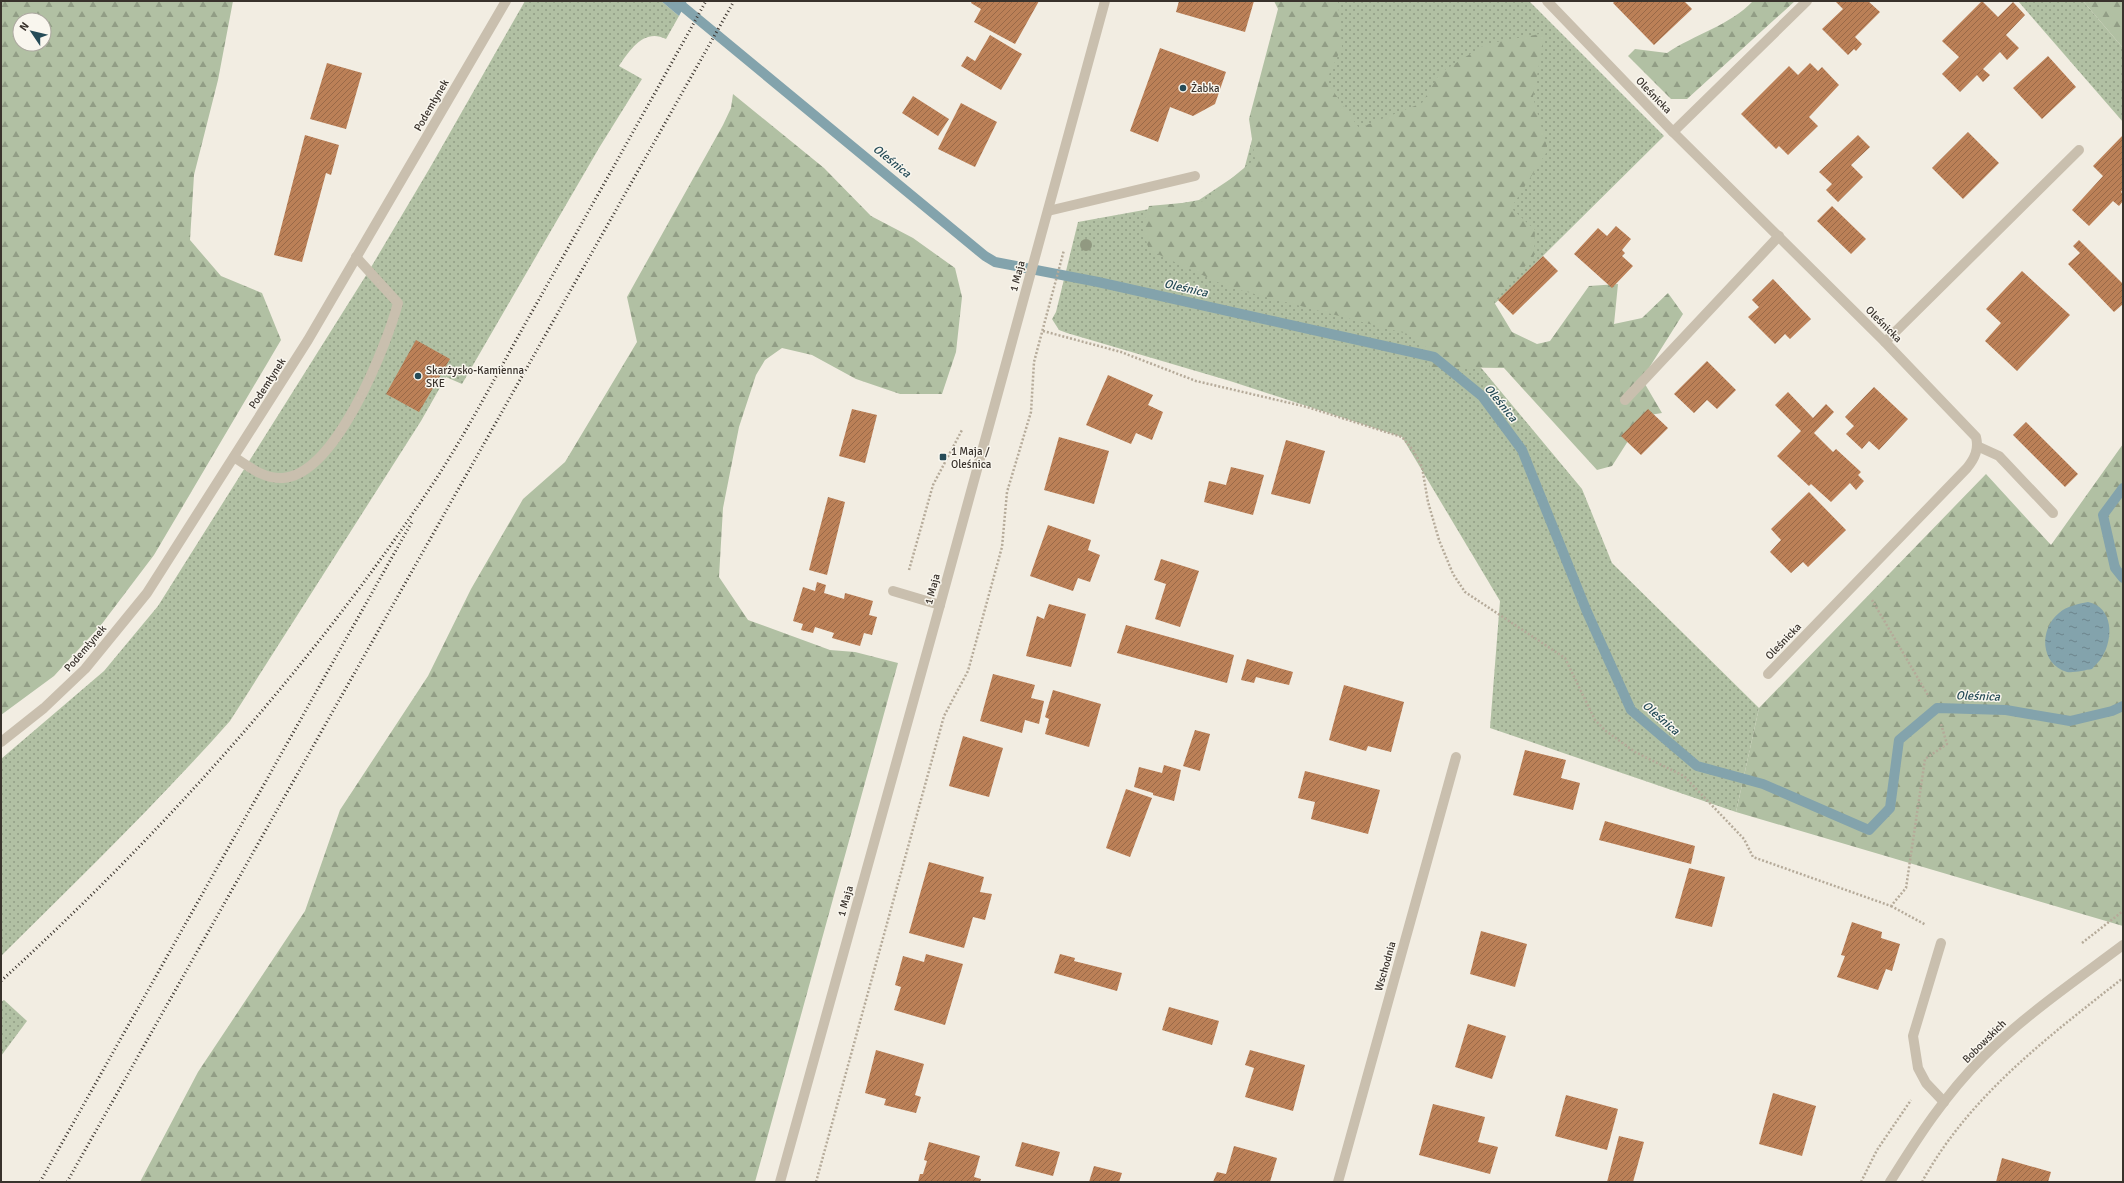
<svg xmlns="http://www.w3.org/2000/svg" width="2124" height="1183" font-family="Signika,sans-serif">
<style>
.grass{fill:url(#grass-dots)}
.forest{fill:url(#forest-firs);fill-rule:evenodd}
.water{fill:url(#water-ripples)}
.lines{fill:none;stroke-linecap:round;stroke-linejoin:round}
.stream{stroke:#83a3ac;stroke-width:10}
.building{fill:url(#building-hatch)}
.path{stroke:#b5aa99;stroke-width:2.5;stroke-dasharray:2 2;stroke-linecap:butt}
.minor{stroke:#c9bfae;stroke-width:10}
.rail{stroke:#39322c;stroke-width:3;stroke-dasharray:1 3;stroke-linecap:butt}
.tree{fill:#919981}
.poi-dot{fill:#254b57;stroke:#f9f6ee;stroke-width:1.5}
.labels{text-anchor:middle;stroke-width:3;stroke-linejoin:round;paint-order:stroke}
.poi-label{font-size:11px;fill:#39322c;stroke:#f9f6ee;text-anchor:start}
.street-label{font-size:11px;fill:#39322c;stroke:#f9f6ee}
.water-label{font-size:12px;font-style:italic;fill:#254b57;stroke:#f9f6ee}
</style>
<defs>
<pattern id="grass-dots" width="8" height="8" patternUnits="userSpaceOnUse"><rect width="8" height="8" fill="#b1c0a3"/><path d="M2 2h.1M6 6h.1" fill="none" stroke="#919d85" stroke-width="1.8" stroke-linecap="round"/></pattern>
<pattern id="forest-firs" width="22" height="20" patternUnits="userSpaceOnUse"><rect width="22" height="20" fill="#b1c0a3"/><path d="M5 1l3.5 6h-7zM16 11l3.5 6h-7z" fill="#919d85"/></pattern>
<pattern id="water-ripples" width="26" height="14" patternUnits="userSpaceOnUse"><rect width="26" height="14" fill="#83a3ac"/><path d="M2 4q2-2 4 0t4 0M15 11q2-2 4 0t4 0" fill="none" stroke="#6c858c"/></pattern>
<pattern id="building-hatch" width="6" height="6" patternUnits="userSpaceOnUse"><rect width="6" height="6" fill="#bb8057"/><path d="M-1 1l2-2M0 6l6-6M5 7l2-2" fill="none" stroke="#996948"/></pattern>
</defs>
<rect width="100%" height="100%" fill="#f2ede2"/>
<!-- grass -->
<g class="grass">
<path d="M525,1h136l18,15 -13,23c-22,-11 -36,11 -47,27l23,13 -43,69 -137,236 -16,-7 -25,44 -191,300c-73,82 -151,158 -229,235v-197l103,-88 54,-65 212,-337 61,-103z"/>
<polygon points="1288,1 1529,1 1664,136 1458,340 1582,489 1612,563 1759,708 1736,812 1490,728 1500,601 1402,437 1230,381 1067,333 1059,330 1052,319 1056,312 1078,222 1199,200 1244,170"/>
<polygon points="2018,1 2083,1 2123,48 2123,122"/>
<polygon points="4,1000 27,1021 1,1056 1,1002"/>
</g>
<!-- forest -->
<g class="forest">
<path d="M1,1h232l-15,79 -24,95 -4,65 31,36 41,17 19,47 -127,215 -53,70 -47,51 -53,39zM20,20h24v24h-24z"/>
<polygon points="1274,1 1338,1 1342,47 1326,81 1359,128 1422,103 1440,73 1486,44 1545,33 1533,97 1548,150 1511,208 1535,230 1534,256 1494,302 1512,332 1537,344 1550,341 1589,286 1618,284 1614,324 1642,318 1668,293 1683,314 1642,379 1662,413 1644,416 1612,466 1597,470 1504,368 1430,367 1425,346 1408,334 1228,287 1149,250 1142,227 1149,206 1204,201 1255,159 1249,119 1278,9"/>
<path d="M1753,1h42l-108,98h-16l-43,-43 7,-7 32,4c28,-19 62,-27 86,-52z"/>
<polygon points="2083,1 2123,1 2123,48"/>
<polygon points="733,94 824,168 871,216 913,238 955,268 962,297 956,352 942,394 900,394 856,379 812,355 782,348 765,360 756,375 739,427 723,508 719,577 748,620 830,650 855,652 898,663 755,1182 140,1182 198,1072 305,911 340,810 428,676 471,589 523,499 565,462 637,342 627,297 723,125 731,108"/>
<polygon points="2123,444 2123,926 1736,812 1759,708 1986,474 2051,545"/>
</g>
<!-- water -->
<g class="water">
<polygon points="661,1 687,1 679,16"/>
<path d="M2088,602c25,5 26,36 14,55 -2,4 -7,8 -10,12 -7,1 -18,4 -25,3 -27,-8 -28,-43 -8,-59 8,-7 19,-9 29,-11z"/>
</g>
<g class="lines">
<!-- stream -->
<g class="stream">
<polyline points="676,1 985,256 995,262 1098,282 1434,357 1482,396 1522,450 1587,612 1631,710 1697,766 1763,784 1869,830 1890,808 1899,740 1937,708 2006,710 2070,721 2112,711 2123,706"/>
<polyline points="2123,488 2103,515 2115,568 2123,578"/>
</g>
</g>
<!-- building -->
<g class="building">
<polygon points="972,1 1039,1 1015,44 974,22 981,9 971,3"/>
<polygon points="1179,1 1254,1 1245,32 1176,12"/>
<polygon points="1615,1 1684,1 1692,9 1654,45 1613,3"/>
<polygon points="1835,1 1868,1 1880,12 1855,37 1862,44 1856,51 1854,49 1848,55 1822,29 1843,9"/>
<polygon points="1982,1 1998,17 2013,2 2025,15 2006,35 2019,48 2007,60 2000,52 1983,69 1990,75 1983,82 1977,75 1960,92 1942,74 1959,57 1942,41"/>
<polygon points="990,35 1022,54 1001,90 961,66 967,56 975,61"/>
<polygon points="1160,48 1226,72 1215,104 1193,116 1170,107 1158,142 1130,131"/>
<polygon points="2048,56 2076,87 2042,119 2013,88"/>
<polygon points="327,63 362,73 346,129 310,119"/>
<polygon points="1810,63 1818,71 1822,67 1839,85 1809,117 1818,126 1788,155 1779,146 1776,149 1741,114 1789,66 1798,75"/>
<polygon points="913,96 949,119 938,136 902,113"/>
<polygon points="961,103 997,122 975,167 938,149"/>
<polygon points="1968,132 1999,163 1963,199 1932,168"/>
<polygon points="305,135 339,145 331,175 326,173 302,262 274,255"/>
<polygon points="1858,135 1870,147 1851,165 1863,177 1838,202 1826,190 1832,184 1819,172"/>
<polygon points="2123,135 2123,189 2121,192 2123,194 2123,201 2119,206 2113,201 2089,226 2072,210 2103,176 2093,166"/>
<polygon points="1832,206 1866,239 1851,254 1817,221"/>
<polygon points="1616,226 1631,239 1622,250 1625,253 1622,256 1633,266 1612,288 1574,254 1598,228 1607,236"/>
<polygon points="2079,240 2123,284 2123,304 2114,312 2068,264 2080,253 2073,246"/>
<polygon points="1543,256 1558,271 1513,315 1498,300"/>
<polygon points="2022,271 2070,315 2017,371 1985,341 2001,323 1986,309"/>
<polygon points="1773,279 1811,319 1790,339 1785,334 1775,344 1748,317 1759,307 1752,300"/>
<polygon points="416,340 450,359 419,412 386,394"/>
<polygon points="1707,361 1736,390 1717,409 1707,400 1694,413 1674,394"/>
<polygon points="1108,375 1153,395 1148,405 1163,412 1152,440 1136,433 1131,444 1086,425"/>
<polygon points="1874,387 1908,419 1879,450 1869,441 1862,449 1846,434 1854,426 1845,417"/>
<polygon points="1788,392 1813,418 1826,404 1834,412 1814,433 1833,452 1836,449 1861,472 1858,475 1864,481 1856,490 1850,483 1831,502 1811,484 1809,486 1777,456 1801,431 1775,405"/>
<polygon points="852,409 877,415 865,463 839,456"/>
<polygon points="1648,409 1668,428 1641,455 1621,436"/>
<polygon points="2026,422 2078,474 2065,487 2013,435"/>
<polygon points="1059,437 1109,451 1094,504 1044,490"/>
<polygon points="1286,440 1325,451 1310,504 1271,494"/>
<polygon points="1231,467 1264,475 1253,515 1204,502 1209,481 1226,485"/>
<polygon points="1809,492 1846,530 1808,567 1803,562 1791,573 1770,552 1781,540 1771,529"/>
<polygon points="828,497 845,502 827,575 809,570"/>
<polygon points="1048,525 1091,540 1088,550 1100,555 1090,582 1078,578 1073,591 1030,576"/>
<polygon points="1161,559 1199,571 1180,627 1155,619 1166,584 1154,580"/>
<polygon points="817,582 826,585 824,593 844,599 845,593 873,601 869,615 877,617 872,635 864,633 860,646 832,638 834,633 815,627 813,633 801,630 803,624 793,621 803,587 815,591"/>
<polygon points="1049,604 1086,614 1071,667 1026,656 1037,616 1044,619"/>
<polygon points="1126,625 1234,655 1227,683 1117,653"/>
<polygon points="1247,659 1293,672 1289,685 1256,677 1254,683 1241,680"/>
<polygon points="993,674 1035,685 1031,698 1044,701 1039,724 1025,720 1022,733 980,721"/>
<polygon points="1344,685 1404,702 1391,752 1368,746 1366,751 1329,740"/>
<polygon points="1053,690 1101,704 1089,747 1045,734 1049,719 1045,717"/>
<polygon points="1195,730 1210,734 1200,771 1183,766"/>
<polygon points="963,736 1003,748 989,797 949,786"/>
<polygon points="1525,750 1566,760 1561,778 1580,783 1573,810 1513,795"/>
<polygon points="1164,765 1181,770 1174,801 1153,795 1153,793 1134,787 1139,767 1162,773"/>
<polygon points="1305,771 1380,790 1368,834 1311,819 1315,802 1298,798"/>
<polygon points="1126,789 1152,798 1130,857 1106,848"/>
<polygon points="1605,821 1695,846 1691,864 1599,840"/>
<polygon points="929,862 984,877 980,892 992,894 985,920 973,917 964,948 909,933"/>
<polygon points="1689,868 1725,877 1712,927 1675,918"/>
<polygon points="1852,922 1882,932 1881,938 1900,944 1892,971 1886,969 1878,990 1837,977 1845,956 1841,955"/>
<polygon points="1481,931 1527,944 1515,987 1470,974"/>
<polygon points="926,954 963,964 945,1025 894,1010 901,987 895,985 903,956 924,962"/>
<polygon points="1060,954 1075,958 1074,961 1122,973 1117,991 1054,973"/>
<polygon points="1169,1007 1219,1021 1212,1045 1162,1030"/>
<polygon points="1468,1024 1506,1036 1492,1079 1455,1067"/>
<polygon points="876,1050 924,1064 915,1095 921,1097 916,1113 884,1105 886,1099 865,1093"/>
<polygon points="1250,1050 1305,1065 1293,1111 1245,1097 1254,1068 1245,1065"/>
<polygon points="1773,1093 1816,1106 1802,1156 1759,1144"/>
<polygon points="1566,1095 1618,1109 1607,1150 1555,1136"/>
<polygon points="1433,1104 1485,1117 1478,1142 1498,1147 1490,1174 1419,1155"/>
<polygon points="1619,1136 1644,1142 1633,1182 1607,1182"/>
<polygon points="929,1142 980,1156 974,1177 981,1179 980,1182 918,1182 920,1174 923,1174 927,1161 924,1160"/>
<polygon points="1022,1142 1060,1152 1053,1176 1015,1166"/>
<polygon points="1234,1146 1277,1158 1270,1182 1213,1182 1217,1172 1226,1174"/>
<polygon points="2002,1158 2051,1172 2048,1182 1996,1182"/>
<polygon points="1094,1166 1122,1173 1119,1182 1089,1182"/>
</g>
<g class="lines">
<!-- path -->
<g class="path">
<polyline points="1043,331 1121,352 1196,381 1307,407 1402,437 1413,450 1422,467 1428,502 1439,540 1453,574 1465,592 1565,658 1595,720 1606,731 1635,752 1684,776 1744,839 1753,857 1891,906 1906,888 1925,759 1947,744 1941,724"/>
<polyline points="909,570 933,485 962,430"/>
<polyline points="1872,600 1929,697"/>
<polyline points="1891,906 1926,925"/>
<polyline points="2082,943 2123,911"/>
<polyline points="816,1182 944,716 968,671 1002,547 1007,492 1031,412 1034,362 1064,250"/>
<polyline points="1861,1182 1877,1150 1911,1100"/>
<path d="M1922,1182c47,-86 126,-145 201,-204"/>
</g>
<!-- minor -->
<g class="minor">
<path d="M1547,1l126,131 212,210 91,95c3,12 -1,21 -9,31l-199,206"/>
<polyline points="1673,132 1807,1"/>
<polyline points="1048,211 1195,176"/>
<polyline points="1885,342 2079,150"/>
<polyline points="1625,400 1779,236"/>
<polyline points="1977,446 1999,456 2053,513"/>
<path d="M234,457c15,10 30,22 49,21 53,-4 103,-131 115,-175l-42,-46"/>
<polyline points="893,591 940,605"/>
<polyline points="1,742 44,708 85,669 147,593 308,340 506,1"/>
<polyline points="1941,943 1913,1036 1918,1068 1926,1083 1944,1102"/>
<polyline points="780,1182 940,605 1105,1"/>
<polyline points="1338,1182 1456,757"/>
<path d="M1890,1182c28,-45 55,-87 93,-125 42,-42 92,-76 140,-112"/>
</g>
<!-- rail -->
<g class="rail">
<path d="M1,981c163,-149 313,-317 435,-502 35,-54 65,-113 97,-169 58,-103 116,-206 173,-309"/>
<polyline points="40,1182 413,520"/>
<polyline points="67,1182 734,1"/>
</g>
</g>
<!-- trees -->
<circle class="tree" cx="1086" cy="245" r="6"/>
<!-- markers -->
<g class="poi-dot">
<circle cx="1183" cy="88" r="4"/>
<circle cx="418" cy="376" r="4"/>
<rect x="939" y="453" width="8" height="8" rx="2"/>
</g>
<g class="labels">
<!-- poi labels -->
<g class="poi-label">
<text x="1191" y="92">Żabka</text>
<text x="426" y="374">Skarżysko-Kamienna<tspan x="426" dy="13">SKE</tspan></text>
<text x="951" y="455">1 Maja /<tspan x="951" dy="13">Oleśnica</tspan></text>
</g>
<!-- street labels -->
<g class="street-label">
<text transform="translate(1654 95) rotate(46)" y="4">Oleśnicka</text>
<text transform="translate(431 105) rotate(-60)" y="4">Podemłynek</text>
<text transform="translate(1017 276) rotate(-75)" y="4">1 Maja</text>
<text transform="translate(1884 324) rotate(45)" y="4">Oleśnicka</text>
<text transform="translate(267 383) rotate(-57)" y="4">Podemłynek</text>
<text transform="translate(932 589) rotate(-75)" y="4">1 Maja</text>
<text transform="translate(1783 641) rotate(-46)" y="4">Oleśnicka</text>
<text transform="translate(85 648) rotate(-49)" y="4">Podemłynek</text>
<text transform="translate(845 901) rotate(-74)" y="4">1 Maja</text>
<text transform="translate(1385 966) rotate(-74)" y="4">Wschodnia</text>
<text transform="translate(1984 1041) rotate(-45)" y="4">Bobowskich</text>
</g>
<!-- water labels -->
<g class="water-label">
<text transform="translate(892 161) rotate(39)" y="4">Oleśnica</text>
<text transform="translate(1186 288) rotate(13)" y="4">Oleśnica</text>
<text transform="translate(1501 403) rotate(51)" y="4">Oleśnica</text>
<text transform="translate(1978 696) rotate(2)" y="4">Oleśnica</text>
<text transform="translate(1661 718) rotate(41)" y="4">Oleśnica</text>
</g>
</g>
<!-- border -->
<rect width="2124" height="1183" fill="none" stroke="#39322c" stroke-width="4"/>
<!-- north arrow -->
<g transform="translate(32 32) rotate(305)"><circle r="19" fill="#f9f6ee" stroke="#aca8a0"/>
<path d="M0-3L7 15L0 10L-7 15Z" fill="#254b57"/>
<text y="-6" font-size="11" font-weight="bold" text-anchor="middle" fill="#39322c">N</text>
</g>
</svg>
